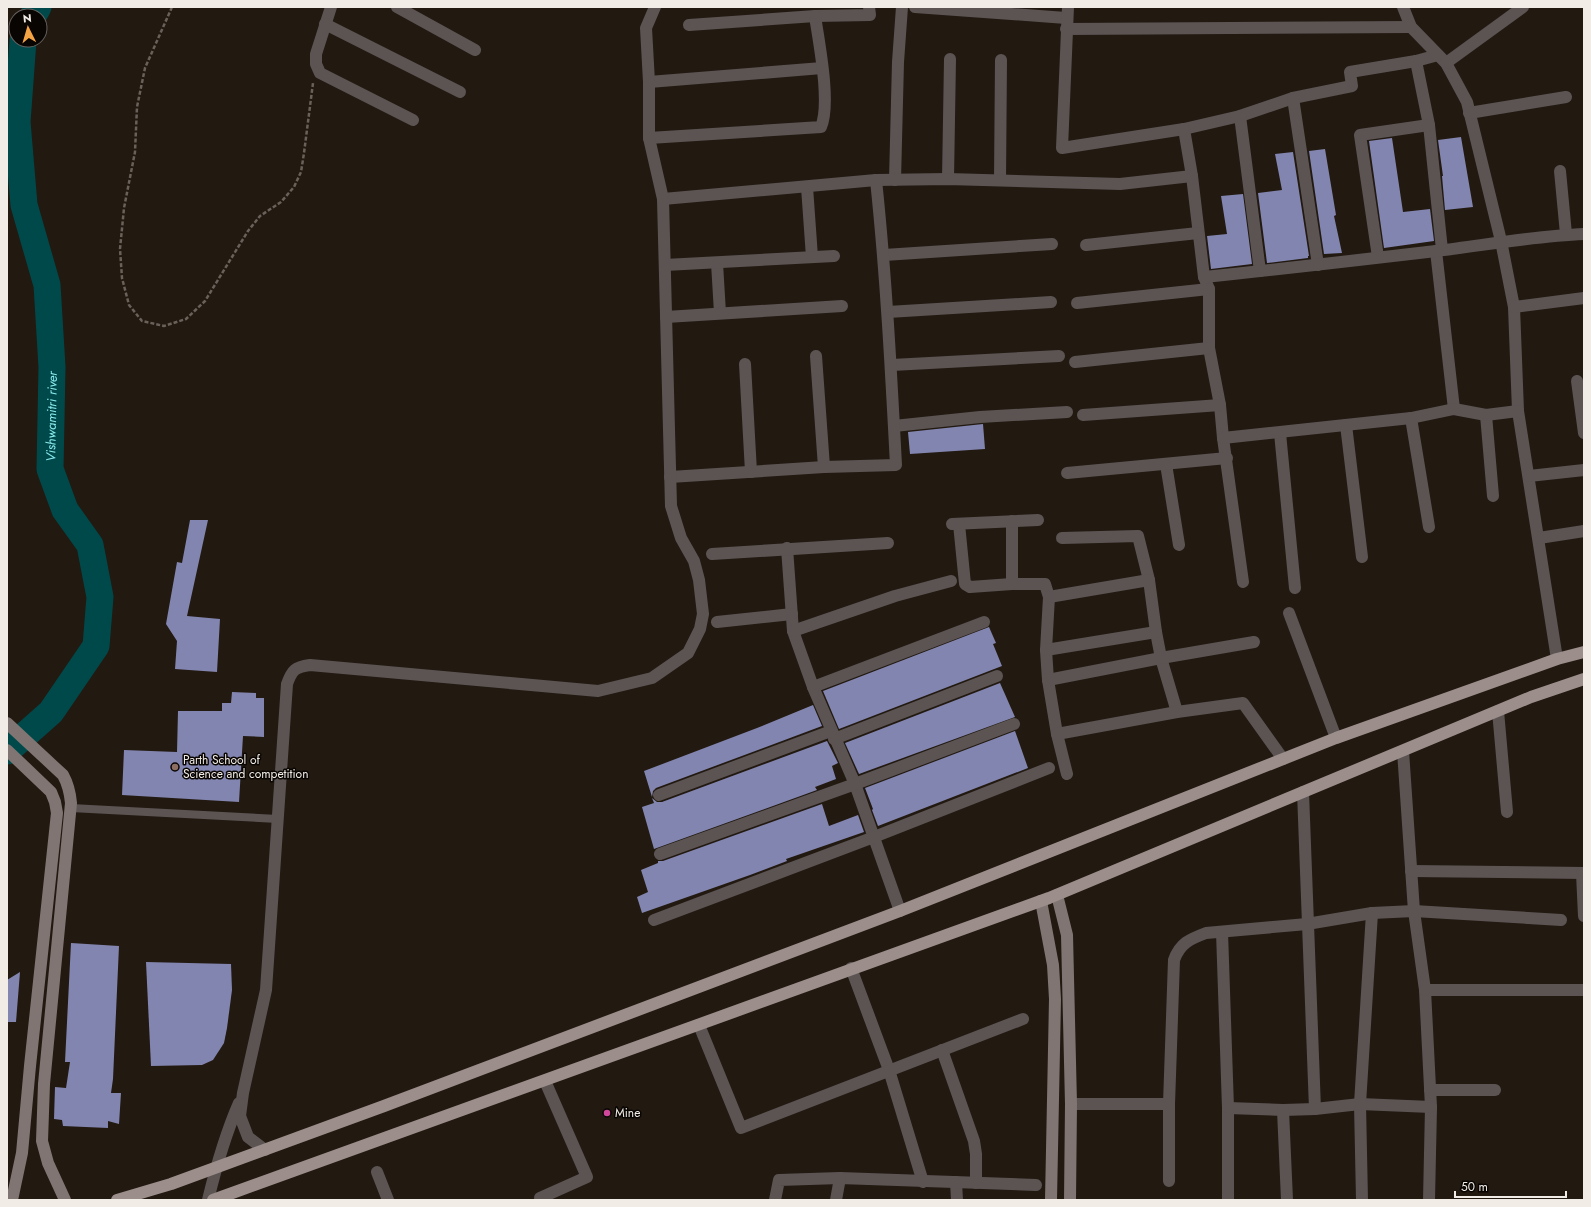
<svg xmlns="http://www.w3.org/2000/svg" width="1591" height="1207" font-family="Jost,sans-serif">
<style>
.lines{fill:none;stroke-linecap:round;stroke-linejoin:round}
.river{stroke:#00494b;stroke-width:27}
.building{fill:#8285af}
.path{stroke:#69615a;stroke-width:2.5;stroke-dasharray:4 2;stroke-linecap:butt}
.lane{stroke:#5b5453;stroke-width:8}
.street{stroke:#5b5453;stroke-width:12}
.secondary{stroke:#807572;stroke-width:12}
.primary{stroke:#9c8e8b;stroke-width:12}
.education-dot{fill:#8d6e63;stroke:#090503;stroke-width:1.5}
.hotel-dot{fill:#d1479c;stroke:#090503;stroke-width:1.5}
.labels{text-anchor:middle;stroke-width:3;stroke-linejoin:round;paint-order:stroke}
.poi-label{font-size:12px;fill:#f2ece6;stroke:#090503;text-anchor:start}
.water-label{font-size:13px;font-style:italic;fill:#8aecee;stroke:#090503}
</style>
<rect width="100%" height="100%" fill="#221911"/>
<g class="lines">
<!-- river -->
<g class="river">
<polyline points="33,16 38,7"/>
<path id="s1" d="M7,751l44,-39 45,-66 4,-49 -10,-52 -25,-35 -15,-41 2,-102 -5,-82 -23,-80 -7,-83 6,-82"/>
</g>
</g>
<!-- building -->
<g class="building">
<polygon points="1461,137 1473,207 1445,210 1442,176 1443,176 1438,140"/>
<polygon points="1392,138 1403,212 1430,209 1434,241 1384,248 1369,141"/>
<polygon points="1325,149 1336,215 1334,216 1342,253 1324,254 1309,151"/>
<polygon points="1293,152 1309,256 1308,256 1308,258 1267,263 1258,193 1282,190 1275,154"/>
<polygon points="1243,194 1252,264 1211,269 1207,236 1227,234 1221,196"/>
<polygon points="983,424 985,449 910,454 908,432"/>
<polygon points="190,520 208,520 187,616 220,619 217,672 175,669 177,641 166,624 177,562 182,563"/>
<polygon points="989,627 996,643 993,644 1002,666 839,729 823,691"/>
<polygon points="1000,683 1015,717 859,774 845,743"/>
<polygon points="232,692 256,693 256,698 264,698 264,737 243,736 239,802 122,795 124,750 177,752 178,711 222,711 222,703 231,703"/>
<polygon points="813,705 822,726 656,788 653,791 652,797 644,771 757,728"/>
<polygon points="1015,731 1028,768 878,826 872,810 873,809 865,788"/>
<polygon points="827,741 838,763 832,766 836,779 815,787 817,790 654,849 642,807 654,803 652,798 657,802 662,802"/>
<polygon points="822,804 829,826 858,815 864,832 786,859 787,861 750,875 642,913 637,897 648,892 641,870 658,863 658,861 663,861"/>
<polygon points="71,943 119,946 113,1079 111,1093 121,1093 119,1124 108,1121 108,1128 63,1126 62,1120 54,1119 55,1087 66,1088 70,1062 65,1062"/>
<polygon points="146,962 231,964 232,990 227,1028 224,1043 213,1060 202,1065 151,1066"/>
<polygon points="20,972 16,1022 7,1022 7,980"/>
</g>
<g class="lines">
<!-- path -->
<polyline class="path" points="172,7 145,68 137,107 135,152 124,208 120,249 122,278 129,305 142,321 164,326 186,319 205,301 248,231 260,216 281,202 294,187 301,172 304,153 313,83"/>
<!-- lane -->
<polyline class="lane" points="71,808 278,819"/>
<!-- street -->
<g class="street">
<polyline points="331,7 316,54 316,64 320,73 413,120"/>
<polyline points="397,7 475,50"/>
<polyline points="915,7 1066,18"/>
<polyline points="1068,7 1062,148 1184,129 1240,116 1293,98 1352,86 1350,72 1416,61 1438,55"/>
<polyline points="1403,7 1411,27 1446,63 1467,102 1501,241 1514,307 1518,411 1557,659"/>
<polyline points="325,24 460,92"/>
<polyline points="689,25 815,16 870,15 869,7"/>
<polyline points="1066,29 1411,27"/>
<polyline points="1416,61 1429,125 1442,250"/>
<polyline points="1446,63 1523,7"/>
<polyline points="649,82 822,68"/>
<polyline points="1293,98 1318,265"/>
<polyline points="1469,113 1566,97"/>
<polyline points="1240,116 1260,271"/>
<polyline points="1184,129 1192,176 1204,277 1209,289 1209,348 1220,405 1223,438 1243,582"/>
<path d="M649,138l172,-11c10,-24 -2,-84 -6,-111"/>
<polyline points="1560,171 1566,234"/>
<polyline points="948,179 950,59"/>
<polyline points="895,180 898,62 902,7"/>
<polyline points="1000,180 1001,60"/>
<polyline points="807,187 812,257"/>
<polyline points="663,199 876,180 948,179 1120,184 1192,176"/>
<polyline points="1086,245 1198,233"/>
<polyline points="1436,251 1454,409"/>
<polyline points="884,255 1052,244"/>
<polyline points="1378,257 1360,135 1429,125"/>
<polyline points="717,263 720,313"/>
<polyline points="665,265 834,256"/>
<path d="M1204,277c78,-8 155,-17 232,-26 50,-6 98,-15 148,-17"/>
<polyline points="1077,303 1209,289"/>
<polyline points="1514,307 1584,298"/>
<polyline points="888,312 1051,302"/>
<polyline points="666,317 842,306"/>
<polyline points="816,356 824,467"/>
<polyline points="1075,362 1209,348"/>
<polyline points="745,364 751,472"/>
<polyline points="892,365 1059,356"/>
<polyline points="1577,381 1584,433"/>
<polyline points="1083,415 1220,405"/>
<polyline points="1486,415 1493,496"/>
<polyline points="1411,418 1429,527"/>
<polyline points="1346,425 1362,557"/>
<polyline points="894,426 980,417 1067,412"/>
<polyline points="1280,433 1295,588"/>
<polyline points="1223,438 1411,418 1454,409 1486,415 1518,411"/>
<polyline points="1166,464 1179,545"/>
<polyline points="1067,473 1227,458"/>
<polyline points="1529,476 1584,470"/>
<path d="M670,477l154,-10 72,-2c-5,-95 -10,-190 -20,-285"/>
<polyline points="1012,521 1012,584 1045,584 1049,597 1046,650 1048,680 1057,734 1067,774"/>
<polyline points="952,524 1038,520"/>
<polyline points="959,524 965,584 970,587 1012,584"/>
<polyline points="1062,538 1138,536 1149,580 1156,632 1161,658 1177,712"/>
<polyline points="1539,538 1584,531"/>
<polyline points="787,548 793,631 813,687 855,784 900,911"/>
<polyline points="712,554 888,543"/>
<polyline points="1049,597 1149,580"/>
<polyline points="1289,613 1336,738"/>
<polyline points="717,622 792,614"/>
<polyline points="793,631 895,596 951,581"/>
<polyline points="1046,650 1156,632"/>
<polyline points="1048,680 1161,658 1254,642"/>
<polyline points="813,687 984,622"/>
<polyline points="1498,711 1507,812"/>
<polyline points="1057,734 1177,712 1243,703 1283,759"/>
<polyline points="834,739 997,676"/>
<polyline points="1403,751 1414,911 1425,990 1431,1107 1429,1200"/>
<polyline points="1303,792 1315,1109"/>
<polyline points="659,795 831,731"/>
<polyline points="660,854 855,784 1014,724"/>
<polyline points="1411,871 1584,873"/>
<polyline points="1582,873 1584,916"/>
<polyline points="654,920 874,837 1049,768"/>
<polyline points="1222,932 1228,1108 1228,1200"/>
<polyline points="851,968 889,1070 923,1182"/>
<polyline points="1425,990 1584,990"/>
<polyline points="699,1025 741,1128 1023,1019"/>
<polyline points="942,1050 974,1141 976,1154 976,1183"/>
<polyline points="1430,1090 1495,1090"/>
<polyline points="1071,1104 1169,1104"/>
<polyline points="1228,1108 1283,1110 1315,1109 1360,1104 1431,1107"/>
<polyline points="1283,1110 1287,1200"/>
<path d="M265,1150l-17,-13 -8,-21 3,-23 23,-103 21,-306c5,-14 8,-17 23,-19l288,26 54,-13 36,-25 12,-24 3,-15 -4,-34 -5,-19 -13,-23 -10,-32 -8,-307 -14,-61v-56l-3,-54 9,-21"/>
<polyline points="377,1172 388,1200"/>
<path d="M1169,1181v-77l5,-144c6,-17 16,-21 32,-27l101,-9 65,-11"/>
<polyline points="956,1182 957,1200"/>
<polyline points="540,1198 587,1177 545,1081"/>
<path d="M208,1200c8,-33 17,-65 31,-97"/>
<polyline points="775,1200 779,1180 840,1178 1036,1185"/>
<polyline points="836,1200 840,1178"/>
<polyline points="1362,1200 1360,1104 1372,913 1414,911 1561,920"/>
</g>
<!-- secondary -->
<g class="secondary">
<path d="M7,723l56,52c5,9 7,17 8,28l-27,281 -2,57 6,22 17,37"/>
<polyline points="7,750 51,792 55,802 57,813 30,1066 22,1153 12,1200"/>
<polyline points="1057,895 1067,935 1071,1104 1070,1200"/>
<polyline points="1041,901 1053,965 1055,999 1051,1200"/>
</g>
<!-- primary -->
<g class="primary">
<polyline points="117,1200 171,1184 384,1106 900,911 1336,738 1557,659 1584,652"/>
<polyline points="213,1200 1049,898 1531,697 1584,679"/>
</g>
</g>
<!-- markers -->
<circle class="education-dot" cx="175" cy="767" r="4"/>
<circle class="hotel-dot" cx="607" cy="1113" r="4"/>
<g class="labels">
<!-- poi labels -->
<g class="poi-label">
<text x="183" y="764">Parth School of<tspan x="183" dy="14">Science and competition</tspan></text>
<text x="615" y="1117">Mine</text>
</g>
<!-- water labels -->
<g class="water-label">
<text dy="5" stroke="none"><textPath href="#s1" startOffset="380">Vishwamitri river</textPath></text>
</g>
</g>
<!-- border -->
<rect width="1591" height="1207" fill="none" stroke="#f2ece6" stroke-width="16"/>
<!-- north arrow -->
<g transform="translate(28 28) rotate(355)"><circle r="19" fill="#090503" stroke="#66615e"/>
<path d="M0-3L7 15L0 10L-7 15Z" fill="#f4a444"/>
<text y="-6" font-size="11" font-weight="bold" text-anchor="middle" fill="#f2ece6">N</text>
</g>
<!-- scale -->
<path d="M1455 1191v6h111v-6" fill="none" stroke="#f2ece6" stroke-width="2"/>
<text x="1461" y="1191" font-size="12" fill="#f2ece6" stroke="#090503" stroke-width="3" paint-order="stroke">50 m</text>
</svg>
